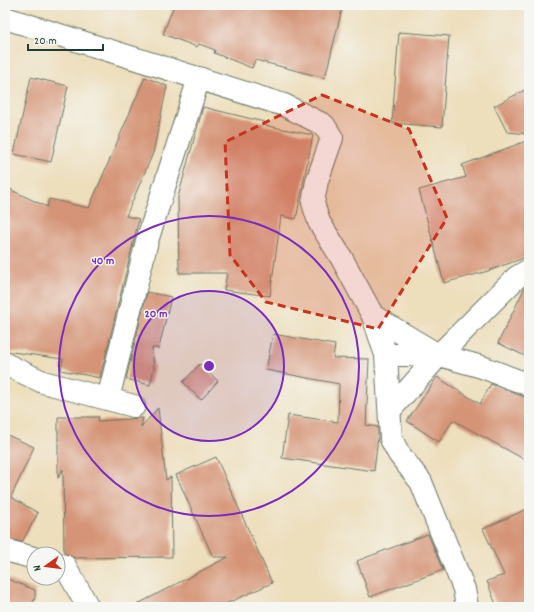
<svg xmlns="http://www.w3.org/2000/svg" width="534" height="612" font-family="Dekko,sans-serif">
<style>
.building{fill:#d59477}
.lines{fill:none;stroke-linecap:round;stroke-linejoin:round}
.street-casing{stroke:#677564;stroke-width:24}
.street{stroke:#fff;stroke-width:22}
.marked{fill:#c8321e;fill-opacity:0.2;stroke:#c8321e;stroke-width:3;stroke-dasharray:8 5;stroke-linejoin:round}
.ring{fill:none;stroke:#7b2cbf;stroke-width:2}
.centre{fill:#7b2cbf;stroke:#f6f6f2;stroke-width:2}
.ring-label{font-size:12px;text-anchor:middle;font-weight:bold;fill:#7b2cbf;stroke:#f6f6f2;stroke-width:3;stroke-linejoin:round;paint-order:stroke}
</style>
<rect width="100%" height="100%" fill="#f6f6f2"/>
<filter id="ink" filterUnits="userSpaceOnUse"><feTurbulence type="fractalNoise" baseFrequency=".025" numOctaves="2"/><feDisplacementMap in="SourceGraphic" scale="8" xChannelSelector="R" yChannelSelector="G"/><feConvolveMatrix kernelMatrix="1 2 1 2 8 2 1 2 1" color-interpolation-filters="sRGB"/></filter>
<filter id="wash" filterUnits="userSpaceOnUse"><feTurbulence type="fractalNoise" baseFrequency=".012" numOctaves="4" result="noise"/><feDisplacementMap in="SourceGraphic" scale="16" xChannelSelector="R" yChannelSelector="G"/><feGaussianBlur stdDeviation="0.9" result="paint"/><feColorMatrix in="noise" values="0 0 0 0 0 0 0 0 0 0 0 0 0 0 0 0 0 1.4 0 .05"/><feComposite in="paint" operator="in"/></filter>
<g filter="url(#wash)">
<rect width="100%" height="100%" fill="#eddebc"/>
<g id="blocks">
<!-- building -->
<g class="building">
<polygon points="174,5 343,5 325,78 255,60 252,68 214,53 215,50 199,44 197,47 163,34"/>
<polygon points="399,32 449,36 442,127 392,123"/>
<polygon points="31,77 68,86 51,162 14,154"/>
<polygon points="145,77 167,86 153,153 126,216 139,219 100,378 61,370 63,359 5,351 5,187 47,207 49,199 89,208"/>
<polygon points="529,88 529,134 507,132 494,106"/>
<polygon points="203,107 264,122 263,125 313,135 296,219 281,216 270,296 224,290 227,273 179,273 178,197"/>
<polygon points="529,140 529,256 488,271 444,283 419,190 466,177 462,165"/>
<polygon points="529,284 529,358 498,343 525,287"/>
<polygon points="147,292 171,297 159,348 152,348 154,368 150,385 126,379"/>
<polygon points="273,334 335,345 333,358 369,359 366,425 378,427 378,437 374,471 282,458 288,415 338,422 339,384 266,370"/>
<polygon points="200,364 218,381 201,400 183,382"/>
<polygon points="437,377 480,404 491,384 529,399 529,462 453,420 439,442 407,421"/>
<polygon points="158,408 166,480 171,477 172,557 73,558 64,553 63,469 58,478 58,417 99,417 98,421 143,418 141,427"/>
<polygon points="5,434 34,447 11,497 38,513 22,542 5,538"/>
<polygon points="216,457 272,583 219,607 132,607 228,557 213,557 176,475"/>
<polygon points="529,508 529,607 497,607 487,581 504,575 483,529"/>
<polygon points="428,534 443,570 370,597 357,561"/>
<polygon points="5,578 35,590 35,598 31,607 5,607"/>
</g>
</g>
</g>
<g filter="url(#ink)">
<use href="#blocks" fill-opacity="0" stroke="#677564" stroke-width="1"/>
<g class="lines">
<defs>
<g id="street">
<polyline points="5,18 284,105 324,125 332,138 317,181 313,203 319,222 341,257 373,316 386,355 391,439 399,454 421,482 464,589 467,607"/>
<polyline points="373,316 438,355"/>
<polyline points="386,355 439,355 482,367 529,385"/>
<polyline points="5,364 43,382 134,406"/>
<polyline points="108,399 147,241 199,78"/>
<polyline points="390,410 439,355 517,277 529,270"/>
<polyline points="5,550 34,558"/>
<polyline points="58,564 65,566 88,607"/>
</g>
</defs>
<!-- street casing -->
<use href="#street" class="street-casing"/>
<!-- street -->
<use href="#street" class="street"/>
</g>
</g>
<!-- marked area -->
<path class="marked" d="M322,95l87,34 38,89 -69,111 -112,-27 -36,-47 -5,-113z"/>
<!-- distance rings -->
<circle cx="209" cy="366" r="75" fill="#7b2cbf" fill-opacity=".12"/>
<g class="ring">
<circle cx="209" cy="366" r="75"/>
<circle cx="209" cy="366" r="150"/>
</g>
<circle cx="209" cy="366" r="6" class="centre"/>
<g class="ring-label">
<text x="103" y="264">40 m</text>
<text x="156" y="317">20 m</text>
</g>
<!-- margin -->
<rect width="534" height="612" fill="none" stroke="#f6f6f2" stroke-width="20"/>
<!-- north arrow -->
<g transform="translate(46 566) rotate(256)"><circle r="19" fill="#f6f6f2" stroke="#a0aca6"/>
<path d="M0-3L7 15L0 10L-7 15Z" fill="#c8321e"/>
<text y="-6" font-size="11" font-weight="bold" text-anchor="middle" fill="#1f3d34">N</text>
</g>
<!-- scale -->
<path d="M28 44v6h75v-6" fill="none" stroke="#1f3d34" stroke-width="2"/>
<text x="34" y="44" font-size="12" fill="#1f3d34" stroke="#f6f6f2" stroke-width="3" paint-order="stroke">20 m</text>
</svg>
